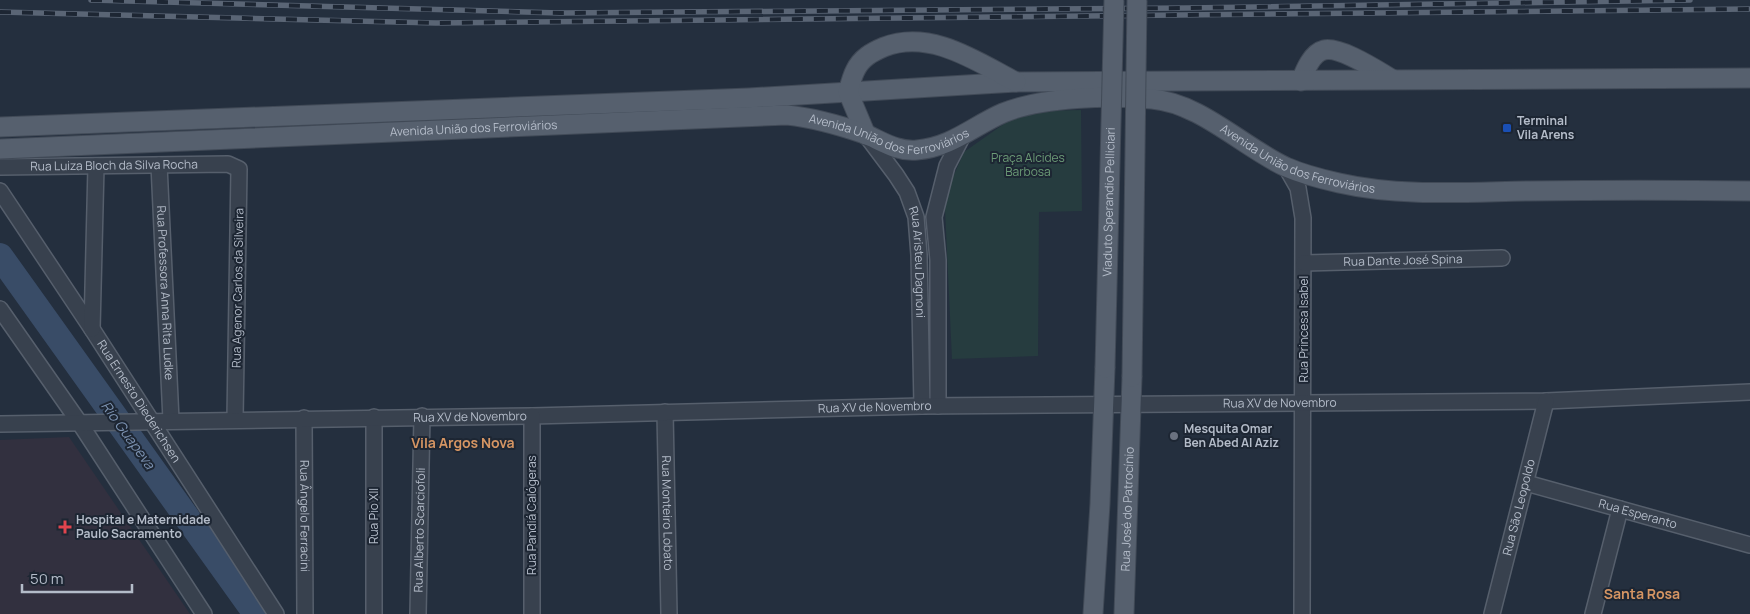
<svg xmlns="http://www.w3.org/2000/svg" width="1750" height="614" font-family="Manrope,sans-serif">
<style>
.medical{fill:#32303f}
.green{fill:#263c3f}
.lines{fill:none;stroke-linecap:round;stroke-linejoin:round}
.river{stroke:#394c67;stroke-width:26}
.minor-casing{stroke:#565f6c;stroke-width:18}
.major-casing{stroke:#414a57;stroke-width:21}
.minor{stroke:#38414e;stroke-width:15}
.major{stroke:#56606e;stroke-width:19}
.rail-casing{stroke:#5a6575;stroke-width:5.5}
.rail{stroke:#1d2633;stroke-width:4;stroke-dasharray:11;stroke-linecap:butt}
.major-bridge-casing{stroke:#414a57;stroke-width:21;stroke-linecap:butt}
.major-bridge{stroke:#56606e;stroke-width:19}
.transit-dot{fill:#1a4fb4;stroke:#1d2633;stroke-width:2}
.worship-dot{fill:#6b7280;stroke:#1d2633;stroke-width:2}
.health-dot{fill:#e0444e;stroke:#1d2633;stroke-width:2}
.labels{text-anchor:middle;stroke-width:4;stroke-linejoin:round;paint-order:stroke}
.poi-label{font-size:12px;font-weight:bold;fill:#b4bcc9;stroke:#1d2633;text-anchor:start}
.street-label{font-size:12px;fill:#b4bcc9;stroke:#1d2633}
.park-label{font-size:12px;fill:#6b9a76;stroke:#1d2633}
.water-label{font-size:14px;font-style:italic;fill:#7c92b1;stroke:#1d2633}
.neighbourhood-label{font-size:14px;font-weight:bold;fill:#d59563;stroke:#1d2633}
</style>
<rect width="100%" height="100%" fill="#242f3e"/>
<!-- medical -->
<polygon class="medical" points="69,437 190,614 0,614 0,440"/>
<!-- green -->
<polygon class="green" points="1081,110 1082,211 1039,212 1038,356 952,359 945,209 950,184 964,152 1008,121 1038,111"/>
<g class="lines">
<!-- river -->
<polyline class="river" points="0,256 256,614"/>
<defs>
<g id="minor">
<path id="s1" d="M866,135l30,40 11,17 9,25 3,38 3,151"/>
<path id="s2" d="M159,165l12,255"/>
<path id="s3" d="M0,167l228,-3 11,5 -4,250"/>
<polyline points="1286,167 1298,188 1303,218 1302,614"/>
<path id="s4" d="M0,191l92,138 184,285"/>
<path id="s5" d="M1304,263l198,-5"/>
<polyline points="0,309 79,422 204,614"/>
<polyline points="92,329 96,166"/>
<polyline points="938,406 938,260 934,217 947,166 962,137"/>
<path id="s6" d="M665,412l4,202"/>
<polyline points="374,417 374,614"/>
<path id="s7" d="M304,418l1,196"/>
<path id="s8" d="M0,424l532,-8 390,-10 624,-5 204,-9"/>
<path id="s9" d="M1526,483l224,62"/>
<path id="s10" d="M418,614l4,-198"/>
<polyline points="532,614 532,416"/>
<path id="s11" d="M1492,614l54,-213"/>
<polyline points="1593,614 1620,509"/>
</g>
<g id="major">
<path d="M1301,81c4,-11 11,-28 23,-31 16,-4 54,21 68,29"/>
<polyline points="0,127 749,98 1016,82 1750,78"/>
<path d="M866,135l-18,-43c2,-7 4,-15 7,-21 6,-13 17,-19 29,-24 46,-18 92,14 132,35"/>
<path id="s12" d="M0,149l787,-34c27,3 52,10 78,19 17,7 32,18 52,16 35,-3 56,-24 86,-37 38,-16 109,-18 149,-14 48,4 91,48 134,68 16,7 35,12 53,16 61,14 128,9 190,8 74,-1 147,-1 221,0"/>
<polyline points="1093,614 1100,504 1105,368"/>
<path id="s13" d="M1124,614l8,-237"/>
</g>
</defs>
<!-- minor casing -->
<use href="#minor" class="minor-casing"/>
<!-- major casing -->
<use href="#major" class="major-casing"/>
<!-- minor -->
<use href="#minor" class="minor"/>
<!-- major -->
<use href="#major" class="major"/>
<defs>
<g id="rail">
<polyline points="91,0 560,13 1187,8 1690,0"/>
<polyline points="0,12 436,23 1750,9"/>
</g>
</defs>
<!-- rail casing -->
<use href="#rail" class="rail-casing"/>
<!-- rail -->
<use href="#rail" class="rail"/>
<defs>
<g id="major-bridge">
<path id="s14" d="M1105,368l9,-368"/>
<polyline points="1132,377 1137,0"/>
</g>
</defs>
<!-- major-bridge casing -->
<use href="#major-bridge" class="major-bridge-casing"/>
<!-- major-bridge -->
<use href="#major-bridge" class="major-bridge"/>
</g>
<!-- markers -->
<rect class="transit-dot" x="1502" y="123" width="10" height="10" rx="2.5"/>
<circle class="worship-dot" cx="1174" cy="436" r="5"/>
<path class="health-dot" d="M62.5 519.5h5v5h5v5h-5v5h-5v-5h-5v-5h5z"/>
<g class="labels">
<!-- poi labels -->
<g class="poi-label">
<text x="1517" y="125">Terminal<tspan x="1517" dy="14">Vila Arens</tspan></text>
<text x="1184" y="433">Mesquita Omar<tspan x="1184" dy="14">Ben Abed Al Aziz</tspan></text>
<text x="76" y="524">Hospital e Maternidade<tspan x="76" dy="14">Paulo Sacramento</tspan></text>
</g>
<!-- street labels -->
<g class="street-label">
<text dy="4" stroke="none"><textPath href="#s12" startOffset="894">Avenida União dos Ferroviários</textPath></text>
<text dy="4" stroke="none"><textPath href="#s12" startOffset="474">Avenida União dos Ferroviários</textPath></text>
<text dy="4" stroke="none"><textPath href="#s12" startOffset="1328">Avenida União dos Ferroviários</textPath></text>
<text dy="4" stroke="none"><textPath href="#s3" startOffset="114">Rua Luiza Bloch da Silva Rocha</textPath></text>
<text dy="4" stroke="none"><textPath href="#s14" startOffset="166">Viaduto Sperandio Pelliciari</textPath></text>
<text dy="4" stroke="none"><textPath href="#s5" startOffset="99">Rua Dante José Spina</textPath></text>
<text dy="4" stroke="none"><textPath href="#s1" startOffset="142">Rua Aristeu Dagnoni</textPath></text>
<text transform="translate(238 288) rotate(-89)" y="4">Rua Agenor Carlos da Silveira</text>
<text dy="4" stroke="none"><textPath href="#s2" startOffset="128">Rua Professora Anna Rita Ludke</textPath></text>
<text transform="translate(1304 329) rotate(-90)" y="4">Rua Princesa Isabel</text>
<text dy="4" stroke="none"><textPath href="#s4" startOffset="252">Rua Ernesto Diederichsen</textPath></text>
<text dy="4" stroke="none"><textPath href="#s8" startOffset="1280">Rua XV de Novembro</textPath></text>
<text dy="4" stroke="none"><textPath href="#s8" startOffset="875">Rua XV de Novembro</textPath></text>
<text dy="4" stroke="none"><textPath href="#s8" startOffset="470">Rua XV de Novembro</textPath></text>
<text dy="4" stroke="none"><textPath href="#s11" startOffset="110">Rua São Leopoldo</textPath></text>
<text dy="4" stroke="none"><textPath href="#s13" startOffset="105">Rua José do Patrocínio</textPath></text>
<text dy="4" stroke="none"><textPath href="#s6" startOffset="101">Rua Monteiro Lobato</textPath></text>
<text dy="4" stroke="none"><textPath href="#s9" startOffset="116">Rua Esperanto</textPath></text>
<text transform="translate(532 515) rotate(-90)" y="4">Rua Pandiá Calógeras</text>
<text dy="4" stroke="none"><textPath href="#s7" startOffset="98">Rua Ângelo Ferracini</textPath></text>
<text transform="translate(374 516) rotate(-90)" y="4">Rua Pio XII</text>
<text dy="4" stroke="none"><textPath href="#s10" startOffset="84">Rua Alberto Scarciofoli</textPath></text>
</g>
<!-- park labels -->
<g class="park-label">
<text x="1028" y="162">Praça Alcides<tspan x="1028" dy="14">Barbosa</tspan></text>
</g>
<!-- water labels -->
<g class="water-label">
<text transform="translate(128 435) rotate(54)" y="5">Rio Guapeva</text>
</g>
<!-- neighbourhood labels -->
<g class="neighbourhood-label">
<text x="463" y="448">Vila Argos Nova</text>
<text x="1642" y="599">Santa Rosa</text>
</g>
</g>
<!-- scale -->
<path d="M22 584v8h110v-8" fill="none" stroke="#b4bcc9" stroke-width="2.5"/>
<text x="30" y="584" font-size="15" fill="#b4bcc9" stroke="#1d2633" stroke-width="4" paint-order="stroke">50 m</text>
</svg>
